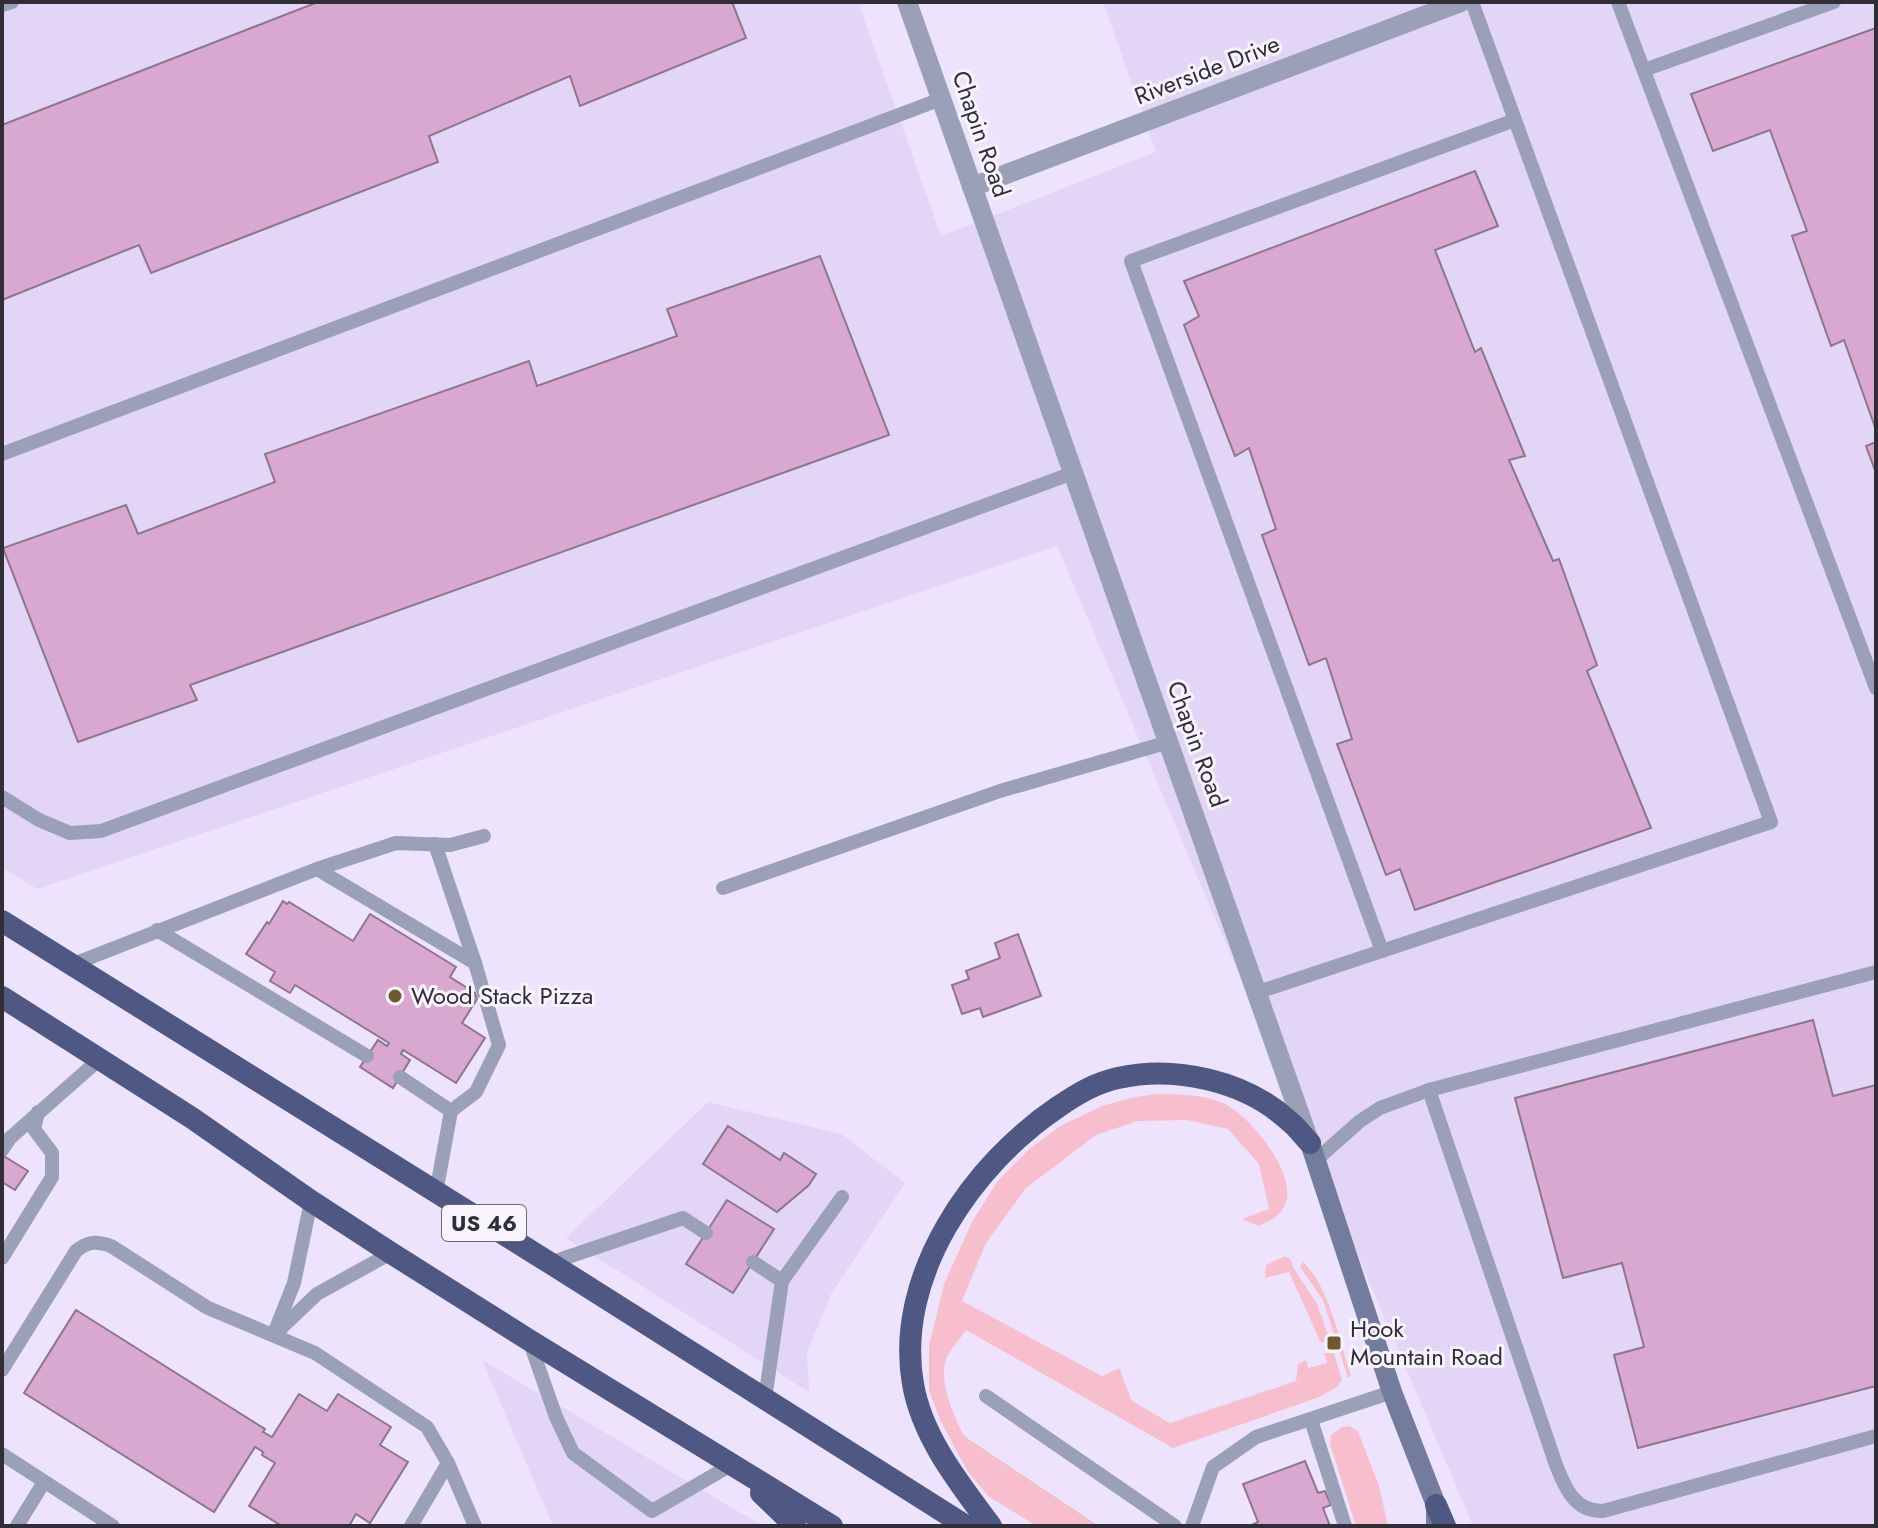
<svg xmlns="http://www.w3.org/2000/svg" width="1878" height="1528" font-family="Jost,sans-serif">
<style>
.built{fill:#e2d5f5}
.green{fill:#f7bfcd}
.building{fill:#d9a8d0;stroke:#8c7788;stroke-width:2}
.lines{fill:none;stroke-linecap:round;stroke-linejoin:round}
.service{stroke:#9aa0b7;stroke-width:14}
.minor{stroke:#9aa0b7;stroke-width:20}
.secondary{stroke:#747c9e;stroke-width:20}
.trunk{stroke:#4f5783;stroke-width:22}
.poi-dot{fill:#6e5b2a;stroke:#f8f4fe;stroke-width:3}
.labels{text-anchor:middle;stroke-width:6;stroke-linejoin:round;paint-order:stroke}
.shield{fill:#f8f4fe;stroke:#6d6973;stroke-width:2}
.shield-label{font-size:22px;font-weight:bold;fill:#322e38}
.street-label{font-size:24px;fill:#322e38;stroke:#f8f4fe}
.poi-label{font-size:24px;fill:#322e38;stroke:#f8f4fe;text-anchor:start}
</style>
<rect width="100%" height="100%" fill="#eee3fd"/>
<!-- built -->
<g class="built">
<polygon points="2,2 858,2 941,236 1156,152 1103,2 1876,2 1876,1526 1473,1526 1057,546 37,889 2,867"/>
<polygon points="708,1102 841,1134 905,1183 831,1294 807,1353 809,1392 566,1238"/>
<polygon points="482,1360 756,1522 761,1526 553,1526"/>
</g>
<!-- green -->
<g class="green">
<path d="M1155,1094c23,0 46,0 68,9 27,12 73,70 63,99 -4,14 -15,18 -27,24l-17,-7 27,-10 -10,-45 -31,-35 -41,-9 -49,1 -42,14 -70,53 -40,55 -24,58 140,75 17,-8 13,33 38,22 126,-42 2,-17 8,-4 2,8 19,-5 -3,-10h10l8,27 -6,8 -19,10 -144,50 -207,-118c-6,9 -18,22 -21,32 -5,24 9,53 19,74l135,90h-62l-48,-29 -21,-25 -28,-52 -11,-30v-44l15,-62 28,-62 25,-40 32,-33 33,-24 40,-19 28,-8z"/>
<polygon points="1285,1256 1291,1260 1293,1267 1317,1304 1330,1340 1321,1343 1289,1272 1265,1278 1266,1265"/>
<path d="M1303,1262c26,24 37,80 48,114l-3,2 -25,-78 -23,-33z"/>
<polygon points="1349,1426 1358,1431 1379,1486 1388,1526 1356,1526 1330,1444 1331,1435 1342,1427"/>
</g>
<!-- building -->
<g class="building">
<polygon points="318,2 732,2 746,38 580,106 570,76 429,136 438,162 151,273 139,245 2,300 2,125"/>
<polygon points="1876,28 1876,430 1844,340 1831,346 1792,236 1807,231 1770,130 1713,151 1691,94"/>
<polygon points="1475,171 1498,226 1435,250 1475,352 1481,348 1525,456 1509,460 1553,561 1559,559 1597,665 1587,671 1651,828 1415,910 1400,869 1386,875 1337,744 1352,739 1326,658 1309,665 1262,535 1276,529 1249,448 1235,456 1184,325 1199,316 1184,281"/>
<polygon points="820,256 889,435 190,685 197,700 78,742 3,548 126,505 138,534 275,482 265,454 529,361 537,386 677,336 667,309"/>
<polygon points="1876,442 1876,473 1866,446"/>
<polygon points="283,901 287,904 289,902 353,941 370,914 456,967 450,977 475,993 477,999 462,1023 485,1038 456,1083 403,1050 401,1054 410,1060 393,1088 360,1067 378,1040 387,1046 389,1043 295,985 290,993 270,981 275,972 246,954 267,922 269,924"/>
<polygon points="1018,934 1041,996 983,1017 980,1008 962,1014 952,985 969,979 966,971 1000,958 995,943"/>
<polygon points="1813,1020 1833,1096 1876,1085 1876,1386 1638,1448 1614,1355 1644,1347 1622,1263 1563,1278 1515,1098"/>
<polygon points="728,1126 780,1160 784,1153 816,1174 809,1185 777,1212 703,1164"/>
<polygon points="2,1155 28,1171 15,1190 2,1182"/>
<polygon points="727,1200 774,1229 733,1293 686,1264"/>
<polygon points="76,1310 265,1429 263,1432 272,1437 299,1394 327,1411 338,1394 391,1427 380,1445 408,1462 370,1523 356,1514 349,1526 282,1526 249,1506 275,1463 262,1455 263,1452 255,1447 214,1512 24,1393"/>
<polygon points="1305,1461 1318,1493 1325,1491 1331,1505 1323,1508 1330,1526 1250,1526 1258,1522 1243,1484"/>
</g>
<g class="lines">
<!-- service -->
<g class="service">
<polyline points="1618,2 1876,688"/>
<polyline points="2,5 12,2"/>
<polyline points="1644,70 1834,2"/>
<polyline points="2,454 941,99"/>
<polyline points="2,797 39,820 70,833 101,831 1073,473"/>
<polyline points="435,844 475,963"/>
<polyline points="317,869 396,843 450,845 484,836"/>
<polyline points="723,888 1000,791 1169,742"/>
<polyline points="157,930 367,1056"/>
<polyline points="1382,951 1131,261 1515,120"/>
<polyline points="71,965 317,869 475,963 499,1045 476,1092 451,1111 436,1193"/>
<polyline points="1258,992 1771,822 1472,2"/>
<polyline points="400,1077 451,1111"/>
<path d="M1429,1090l127,375c9,23 19,47 47,46l273,-75"/>
<polyline points="2,1150 10,1138 101,1058"/>
<polyline points="1316,1160 1360,1121 1380,1108 1429,1090 1876,972"/>
<polyline points="2,1258 52,1177 52,1153 34,1129 38,1112"/>
<polyline points="753,1262 782,1281 765,1399"/>
<polyline points="550,1263 683,1218 706,1233"/>
<polyline points="782,1281 842,1197"/>
<polyline points="275,1331 294,1283 311,1201"/>
<polyline points="274,1335 317,1294 391,1253"/>
<polyline points="529,1340 556,1417 573,1453 652,1511 731,1465"/>
<path d="M2,1370l74,-119c12,-10 21,-10 35,-5l97,62 107,45 112,74 21,36 27,63"/>
<polyline points="986,1396 1175,1526"/>
<polyline points="1311,1420 1345,1526"/>
<polyline points="2,1454 113,1526"/>
<polyline points="17,1526 44,1482"/>
<polyline points="411,1526 448,1463"/>
<polyline points="1192,1526 1213,1467 1256,1437 1392,1392"/>
</g>
<!-- minor -->
<g class="minor">
<polyline points="907,2 1309,1141"/>
<polyline points="972,187 1461,2"/>
</g>
<!-- secondary -->
<polyline class="secondary" points="1310,1143 1392,1392 1436,1505 1436,1522"/>
<!-- trunk -->
<g class="trunk">
<polyline points="2,921 550,1263 966,1526"/>
<polyline points="2,997 192,1118 311,1201 391,1253 529,1340 832,1526"/>
<polyline points="761,1493 795,1526"/>
<polyline points="1436,1505 1445,1526"/>
<path d="M991,1526c-32,-43 -69,-89 -78,-142 -19,-108 60,-220 145,-277 19,-13 37,-24 60,-29 57,-13 128,3 171,43 8,6 14,15 21,22"/>
</g>
</g>
<!-- markers -->
<g class="poi-dot">
<circle cx="395" cy="996" r="8"/>
<rect x="1326" y="1335" width="16" height="16" rx="4"/>
</g>
<g class="labels">
<!-- shield labels -->
<rect class="shield" x="442" y="1205" width="84" height="36" rx="6"/>
<g class="shield-label">
<text x="484" y="1231">US 46</text>
</g>
<!-- street labels -->
<g class="street-label">
<text transform="translate(1207 70) rotate(-21)" y="8">Riverside Drive</text>
<text transform="translate(981 134) rotate(71)" y="8">Chapin Road</text>
<text transform="translate(1197 744) rotate(70)" y="8">Chapin Road</text>
</g>
<!-- poi labels -->
<g class="poi-label">
<text x="411" y="1004">Wood Stack Pizza</text>
<text x="1350" y="1337">Hook<tspan x="1350" dy="28">Mountain Road</tspan></text>
</g>
</g>
<!-- border -->
<rect width="1878" height="1528" fill="none" stroke="#322e38" stroke-width="8"/>
</svg>
